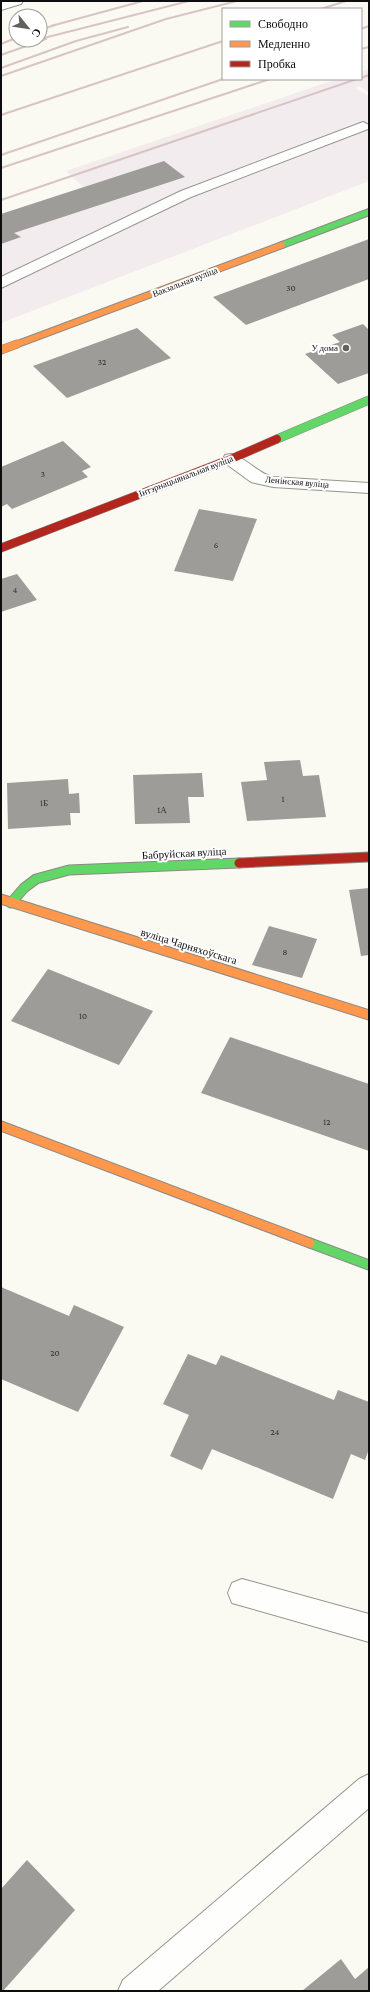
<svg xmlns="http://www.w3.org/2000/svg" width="370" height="1992" font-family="'Crimson Pro',serif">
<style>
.industrial{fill:#f3ecef}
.building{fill:#9e9c98}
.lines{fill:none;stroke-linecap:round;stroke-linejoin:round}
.lane-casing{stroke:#949490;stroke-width:2}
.street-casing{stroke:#949490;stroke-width:2}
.fast-far2-casing{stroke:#8b8a87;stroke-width:8}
.fast-far1-casing{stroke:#8b8a87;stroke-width:9}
.fast-casing{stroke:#8b8a87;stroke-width:11}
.slow-far2-casing{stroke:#8b8a87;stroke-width:8}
.slow-far1-casing{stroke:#8b8a87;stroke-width:9}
.slow-casing{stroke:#8b8a87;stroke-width:11}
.jam-far1-casing{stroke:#8b8a87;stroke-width:9}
.jam-casing{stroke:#8b8a87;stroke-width:11}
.lane{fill:#fefefd;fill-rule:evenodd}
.street{fill:#fefefd;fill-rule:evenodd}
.fast-far2{stroke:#63d668;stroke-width:6}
.fast-far1{stroke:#63d668;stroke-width:8}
.fast{stroke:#63d668;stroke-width:9}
.slow-far2{stroke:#ff974d;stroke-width:6}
.slow-far1{stroke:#ff974d;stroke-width:8}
.slow{stroke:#ff974d;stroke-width:9}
.jam-far1{stroke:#b3261e;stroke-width:8}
.jam{stroke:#b3261e;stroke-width:9}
.rail{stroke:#d8c4c2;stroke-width:2}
.poi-dot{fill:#60605d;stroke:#fff;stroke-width:1.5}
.labels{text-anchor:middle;stroke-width:4;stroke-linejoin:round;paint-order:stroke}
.far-street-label{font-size:9px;fill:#0d0d0d;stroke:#fff}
.number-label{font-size:9px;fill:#313130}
.far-poi-label{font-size:9px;fill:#0d0d0d;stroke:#fff;text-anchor:end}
.street-label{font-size:11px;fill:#0d0d0d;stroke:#fff}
</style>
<rect width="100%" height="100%" fill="#fbfaf2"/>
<!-- industrial -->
<polygon class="industrial" points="369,69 369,93 359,86 355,88 369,96 369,181 1,323 1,214 83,187 66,171 328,82 337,79 361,79 361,72"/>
<!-- building -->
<g class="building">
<polygon points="164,161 185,177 14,233 21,237 1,244 1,214"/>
<polygon points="369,239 369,279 246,325 213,297"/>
<polygon points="363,324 369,330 369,373 338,384 305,354 340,342 332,335"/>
<polygon points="137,328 171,358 67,398 33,366"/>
<polygon points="63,441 91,467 82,471 88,477 12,509 7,504 1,507 1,467"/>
<polygon points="199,509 257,519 233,581 174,571"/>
<polygon points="17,574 37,600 1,612 1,579"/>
<polygon points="300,760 303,776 319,775 326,817 247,821 241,782 267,780 264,762"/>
<polygon points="202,773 204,797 188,797 190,823 135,824 133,775"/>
<polygon points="68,779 69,794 79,793 80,813 70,813 71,825 8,829 7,783"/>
<polygon points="369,888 369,955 361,956 349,890"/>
<polygon points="269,926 317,939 302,978 252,965"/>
<polygon points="48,969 153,1011 119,1065 11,1021"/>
<polygon points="230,1037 369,1084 369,1151 201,1093"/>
<polygon points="1,1287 69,1316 74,1305 124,1327 78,1412 1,1379"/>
<polygon points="188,1354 216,1365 221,1355 334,1400 338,1390 369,1402 369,1449 365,1460 351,1454 333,1499 212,1449 202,1470 170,1456 189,1415 163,1404"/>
<polygon points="27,1860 75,1910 3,1991 1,1991 1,1889"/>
<polygon points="341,1959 355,1979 369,1967 369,1991 302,1991"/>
</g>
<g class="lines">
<defs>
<g id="lane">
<polygon points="4,1 23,1 21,4 1,10 1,2"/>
<polygon points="363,122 369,125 368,129 191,197 1,288 1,277 181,191"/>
<polygon points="242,1579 369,1614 369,1642 232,1603 228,1593 232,1583"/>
<polygon points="369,1774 369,1808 158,1991 118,1991 123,1980 359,1779"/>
</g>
<path id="street" d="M231,454c16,4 26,19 42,23l96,6v10l-96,-6 -22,-5 -26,-19 -2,-4 2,-4z"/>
<polyline id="fast-far2" points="282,245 369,212"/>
<polyline id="fast-far1" points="277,439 369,400"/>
<g id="fast">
<polyline points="11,903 24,888 36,879 69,870 239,863"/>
<polyline points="310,1243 369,1265"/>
</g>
<polyline id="slow-far2" points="15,345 282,245"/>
<polyline id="slow-far1" points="1,350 17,344"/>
<g id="slow">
<polyline points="1,899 369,1015"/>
<polyline points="1,1126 310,1243"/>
</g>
<polyline id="jam-far1" points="1,548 231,459 277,439"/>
<polyline id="jam" points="239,863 369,857"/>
</defs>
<!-- lane casing -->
<use href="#lane" class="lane-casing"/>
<!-- street casing -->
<use href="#street" class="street-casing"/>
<!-- fast-far2 casing -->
<use href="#fast-far2" class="fast-far2-casing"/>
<!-- fast-far1 casing -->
<use href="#fast-far1" class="fast-far1-casing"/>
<!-- fast casing -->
<use href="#fast" class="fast-casing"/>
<!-- slow-far2 casing -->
<use href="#slow-far2" class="slow-far2-casing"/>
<!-- slow-far1 casing -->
<use href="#slow-far1" class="slow-far1-casing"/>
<!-- slow casing -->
<use href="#slow" class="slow-casing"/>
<!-- jam-far1 casing -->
<use href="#jam-far1" class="jam-far1-casing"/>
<!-- jam casing -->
<use href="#jam" class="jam-casing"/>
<!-- lane -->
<use href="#lane" class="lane"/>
<!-- street -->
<use href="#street" class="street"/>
<!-- fast-far2 -->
<use href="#fast-far2" class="fast-far2"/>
<!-- fast-far1 -->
<use href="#fast-far1" class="fast-far1"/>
<!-- fast -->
<use href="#fast" class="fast"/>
<!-- slow-far2 -->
<use href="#slow-far2" class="slow-far2"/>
<!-- slow-far1 -->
<use href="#slow-far1" class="slow-far1"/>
<!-- slow -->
<use href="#slow" class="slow"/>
<!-- jam-far1 -->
<use href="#jam-far1" class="jam-far1"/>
<!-- jam -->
<use href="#jam" class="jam"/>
<!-- rail -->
<g class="rail">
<polyline points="321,9 346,1"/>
<polyline points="51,26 143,1"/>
<polyline points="361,29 369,26"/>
<polyline points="40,30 55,25"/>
<polyline points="40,39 189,1"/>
<polyline points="1,44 16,38"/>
<polyline points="361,49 369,47"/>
<polyline points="1,55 46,39"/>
<polyline points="1,68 76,41 128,27"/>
<polyline points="1,76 166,19 237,1"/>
<polyline points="361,78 369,75"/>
<polyline points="1,115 223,41"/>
<polyline points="1,155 223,79"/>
<polyline points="1,168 270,79"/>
<polyline points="1,200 357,79"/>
</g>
</g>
<!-- markers -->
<circle class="poi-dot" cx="346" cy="348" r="4"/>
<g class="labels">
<!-- far-street labels -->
<g class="far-street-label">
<text transform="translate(185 282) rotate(-21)" y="3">Вакзальная вуліца</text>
<text transform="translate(186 476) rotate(-21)" y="3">Інтэрнацыянальная вуліца</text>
<text transform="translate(297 482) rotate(5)" y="3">Ленінская вуліца</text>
</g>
<!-- number labels -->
<g class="number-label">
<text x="291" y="291">30</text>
<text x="102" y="365">32</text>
<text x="43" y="477">3</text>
<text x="216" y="548">6</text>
<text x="15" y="593">4</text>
<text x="283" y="802">1</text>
<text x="44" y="806">1Б</text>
<text x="162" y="813">1А</text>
<text x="285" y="955">8</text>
<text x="83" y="1019">10</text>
<text x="327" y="1125">12</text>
<text x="55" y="1356">20</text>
<text x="275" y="1435">24</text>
</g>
<!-- far-poi labels -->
<g class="far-poi-label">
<text x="338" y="351">У дома</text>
</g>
<!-- street labels -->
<g class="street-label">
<text transform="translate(184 853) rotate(-3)" y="4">Бабруйская вуліца</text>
<text transform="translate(189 946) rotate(17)" y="4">вуліца Чарняхоўскага</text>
</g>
</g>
<!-- border -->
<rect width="370" height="1992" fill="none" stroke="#0d0d0d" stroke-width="4"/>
<!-- legend -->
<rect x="222" y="8" width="140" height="72" fill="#ffffff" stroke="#9e9e9e"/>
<rect x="230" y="21" width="20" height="6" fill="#63d668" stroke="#9e9e9e"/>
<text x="258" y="28" font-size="12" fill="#0d0d0d">Свободно</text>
<rect x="230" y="41" width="20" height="6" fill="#ff974d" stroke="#9e9e9e"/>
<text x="258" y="48" font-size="12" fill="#0d0d0d">Медленно</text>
<rect x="230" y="61" width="20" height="6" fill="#b3261e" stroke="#9e9e9e"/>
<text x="258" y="68" font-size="12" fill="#0d0d0d">Пробка</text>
<!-- north arrow -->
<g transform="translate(28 28) rotate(120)"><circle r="19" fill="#ffffff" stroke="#9e9e9e"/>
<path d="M0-3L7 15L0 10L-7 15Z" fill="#60605d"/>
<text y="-6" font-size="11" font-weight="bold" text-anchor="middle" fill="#0d0d0d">С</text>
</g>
</svg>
